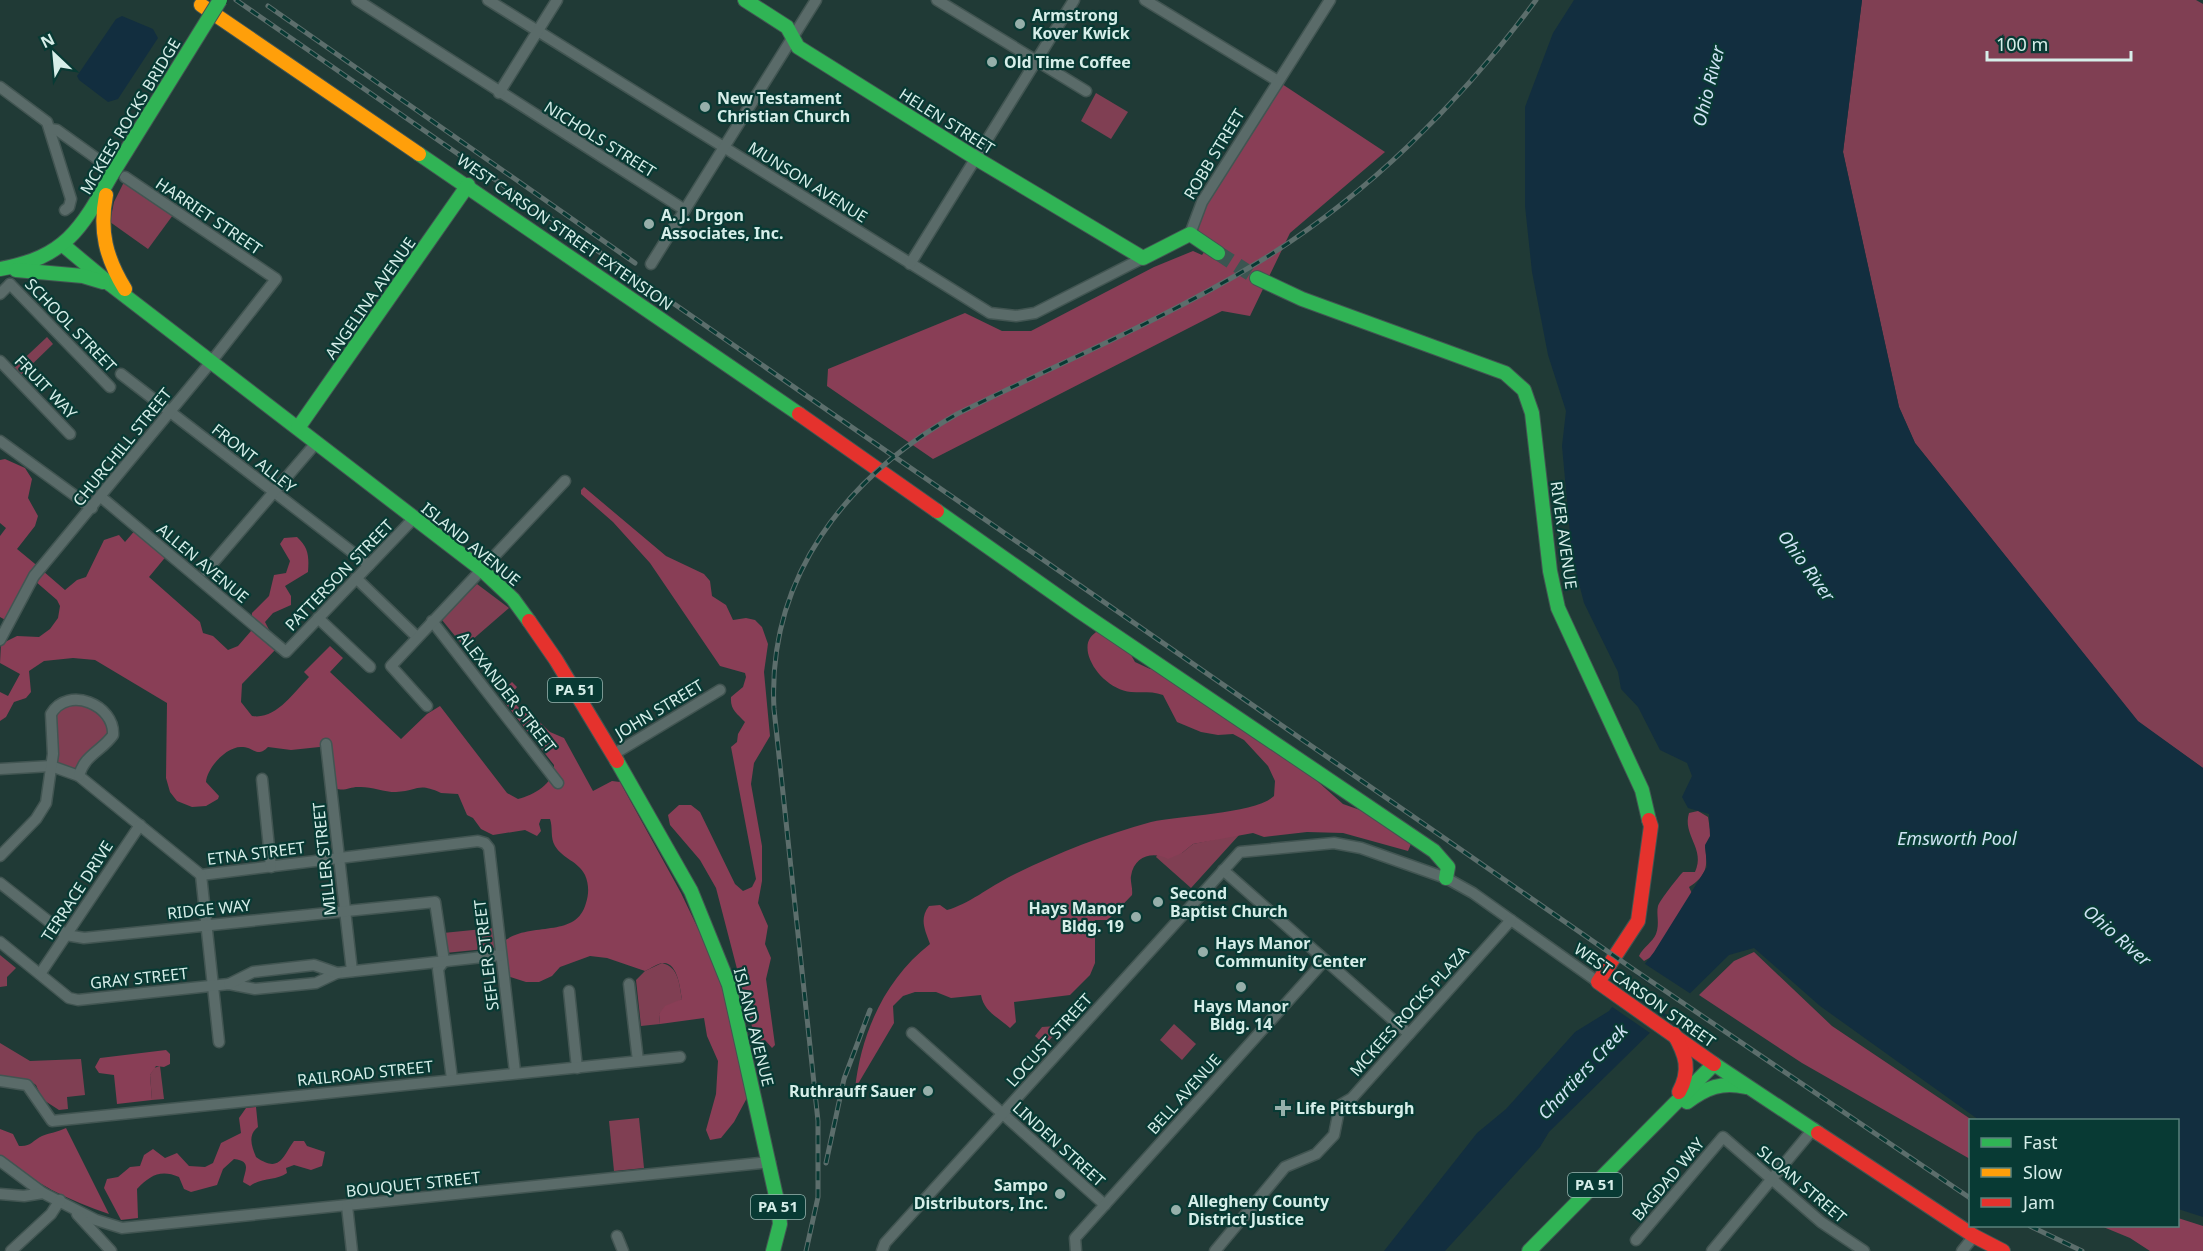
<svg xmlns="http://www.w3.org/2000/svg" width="2203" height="1251" font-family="'Noto Sans',sans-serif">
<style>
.green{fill:#803f53}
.forest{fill:#893e56}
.water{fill:#122e3f}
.pier{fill:#203a36}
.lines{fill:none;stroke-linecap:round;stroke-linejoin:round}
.secondary-tunnel{stroke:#3b5551;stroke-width:15;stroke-dasharray:15 8;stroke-linecap:butt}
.street-casing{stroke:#425552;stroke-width:13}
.fast-casing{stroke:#425552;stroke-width:16}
.slow-casing{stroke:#425552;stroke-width:16}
.jam-casing{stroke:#425552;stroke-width:16}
.street{stroke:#5a6b69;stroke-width:10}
.fast{stroke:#30b455;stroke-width:14}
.slow{stroke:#ff9f0a;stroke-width:14}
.jam{stroke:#e5322d;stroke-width:14}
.rail-casing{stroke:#5c6e6c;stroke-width:5}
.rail{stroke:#083a34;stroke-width:3;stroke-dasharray:9;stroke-linecap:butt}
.fast-bridge-casing{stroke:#425552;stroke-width:16;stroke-linecap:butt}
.fast-bridge{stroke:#30b455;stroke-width:14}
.poi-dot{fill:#96afaa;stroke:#083a34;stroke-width:2}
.labels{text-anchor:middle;stroke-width:4.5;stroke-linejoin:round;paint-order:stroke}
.shield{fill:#083a34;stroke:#98b8b3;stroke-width:1.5}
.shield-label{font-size:15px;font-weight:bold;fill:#d6eee9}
.poi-label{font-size:16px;font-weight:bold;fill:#d6eee9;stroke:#083a34;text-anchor:start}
.street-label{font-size:16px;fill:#d6eee9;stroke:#083a34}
.water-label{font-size:18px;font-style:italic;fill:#cfe3f4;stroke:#083a34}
</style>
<rect width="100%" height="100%" fill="#203a36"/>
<!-- green -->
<g class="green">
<polygon points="1862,0 2196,0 2203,4 2203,768 2138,722 1915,443 1899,407 1843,152"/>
<polygon points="1096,93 1128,112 1111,139 1081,121"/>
<polygon points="124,182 173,215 148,249 110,222 114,202"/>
<polygon points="47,337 53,344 21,375 14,368"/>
<polygon points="477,584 509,608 464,647 442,620"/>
<polygon points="87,702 113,726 79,776 51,766 54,709"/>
<polygon points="1240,834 1191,888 1156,857 1158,854 1182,853 1193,844"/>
<polygon points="493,928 495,948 445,953 443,933"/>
<polygon points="0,955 16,968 7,977 7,986 0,987"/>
<path d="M662,963c17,4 17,21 20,36l-23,15 1,10 -19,2 -5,-46 9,-9z"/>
<polygon points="1174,1024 1196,1044 1182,1060 1160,1040"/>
<polygon points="1056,1026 1056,1033 1045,1045 1035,1036 1042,1027"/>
<polygon points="0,1043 30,1061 81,1059 85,1095 67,1097 68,1109 59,1110 42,1099 36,1085 29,1080 0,1075"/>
<polygon points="160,1066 164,1099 152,1100 150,1075 154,1068"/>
<polygon points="639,1118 644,1168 614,1171 609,1121"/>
</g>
<!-- forest -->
<g class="forest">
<polygon points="1279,82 1385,152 1290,233 1250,316 1222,311 933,459 827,386 828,369 965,313 1002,331 1031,331 1154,267 1193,251 1202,255 1212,241 1192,228"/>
<polygon points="5,459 25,468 32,479 28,498 38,516 35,526 17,549 40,568 9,622 0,617 0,536 6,528 0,523 0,460"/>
<path d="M584,487l82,69 38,18 6,7 2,15 14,9 7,15 13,-2 9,2 7,7 6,17 -4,28 6,64 -16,27 -3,21 11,62v35l-4,22 10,23 -3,18 6,14 -5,21 9,66 -3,3 -7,-8 -9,2 -40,-154 -16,-28 -30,-35 -2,-10 11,-10h12l9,7 35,72 8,7 9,-4 4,-8 -25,-132 6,-5 1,-8 7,-12c-8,-9 -15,-12 -14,-25l12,-10 3,-10 -1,-4 -25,-7 -70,-103 -37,-41 -32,-28v-4z"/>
<path d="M137,528l31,26 -19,23 51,45 3,11 10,3 15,14 10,-4 13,-15 1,-18 17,-17 5,-21 12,-2 4,-12 -10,-17 4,-6 13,-1c12,11 12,20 11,35l-23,14 6,10v9l-18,8 -8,9 13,25 -36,37 -1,18 11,14c24,4 41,-23 57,-39l-5,-5 26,-26 13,12 -13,14 71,67 26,-25 13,-8 67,87 11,6c16,-4 37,-16 36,-34l-52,-66v-7l10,-10 5,5 -7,9 8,11 7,1 25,24 14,6 29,53 19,-10 8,1 61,111 44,92 23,111 -14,26 -13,16 -11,2 -4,-10 10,-36 2,-33 -11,-25 -3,-18 -44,6 -1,-10 6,-8 17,-7c-2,-10 -4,-37 -19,-36 -5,0 -13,6 -18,8l-38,-13 -17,-2 -30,11 -8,9 -13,6h-13l-19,-6 -4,-34c27,-22 73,-2 83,-39 3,-9 3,-19 -1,-28 -7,-14 -22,-16 -30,-29 -5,-8 -2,-19 -5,-27h-9l-2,5 2,7 -4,5 -12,-6 -32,5 -12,-6 -8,-11 -6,-3 -9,-21 -17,-1c-24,-11 -22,-2 -45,-1 -13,0 -26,-6 -38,-5 -9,0 -14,5 -23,1l-6,-42 -38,4 -23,-3c-11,11 -13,1 -25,0 -16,-2 -36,21 -37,35l13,14 -1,3 -12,7 -14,1 -15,-6 -7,-9 -4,-14 1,-75 -72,-43 -22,-2 -29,3 -15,10 2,21 -5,6 -12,4 -8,15 -6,4v-29l8,4 12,-22 -20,-11 1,-19 16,-8 22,1 11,-8 8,-11 2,-12 -3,-6 -22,-19 8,-10 22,19 12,-10 9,-3 18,-37 15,-5 6,7z"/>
<path d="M1099,630l28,18 8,14 15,7 18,1 104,71 71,63 17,6 53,29 -5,12 -65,-18 -36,-1 -43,5 -11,-4 -60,11 -11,9 -14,6c-15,-8 -34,-3 -37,17 -1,5 2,13 1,19l-24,25h-13v43l-5,12 -20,20 -56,7 2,20 -6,6c-12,-11 -26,-16 -29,-33l-30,3 -15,-6h-21l-12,4 -10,10 1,17 -39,66c6,-56 30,-110 75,-145 -5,-14 -11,-25 -1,-38l11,-1 7,5c20,-5 44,-24 64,-34 44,-22 92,-41 140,-54 30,-7 104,-8 123,-26l1,-15 -7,-15 -24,-26 -11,-6 -15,1 -17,-3 -24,-10 -14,-27c-11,-4 -21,-2 -32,-3 -20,-2 -39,-21 -43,-39 -2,-12 2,-17 11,-23z"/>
<path d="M1698,811l10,6 3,19 -6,11c3,19 2,29 -16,40l5,11 -43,59 -7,4 -5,-5c4,-9 14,-14 17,-22 4,-10 0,-20 2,-28 2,-6 21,-30 25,-34h12c11,-23 -13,-37 -6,-59z"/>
<polygon points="1754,952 1832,1026 1972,1120 1970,1159 1802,1063 1699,995 1734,961"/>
<polygon points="166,1050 170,1054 170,1064 164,1067 156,1066 150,1075 152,1100 117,1104 114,1075 99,1073 95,1067 100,1058"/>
<path d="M256,1107l2,20c-11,8 -6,20 -2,30 24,17 27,-1 38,-16h10l3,5 18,6 -3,14 -11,4 -17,-5 -8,3 1,5c-11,8 -25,4 -37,13l-7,-4c1,-10 10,-21 -9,-23l-11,10 -6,16 -26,7 -7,-3 -5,-12c-18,-8 -29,-2 -42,12l1,29 -17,2 -17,-32 3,-9 11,-2 12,-10 10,-1 4,-11 9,-6 12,9 12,-5 12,13 16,1 8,-4 8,-20 20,-10 -2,-15 7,-10z"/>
<path d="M66,1128l43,86c-40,-13 -76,-32 -109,-58v-27l13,5 6,12c12,1 14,-6 23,-10 7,-3 16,-4 24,-8z"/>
<polygon points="2178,1218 2203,1226 2203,1251 2150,1251 2130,1238 2101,1226 2178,1226"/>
</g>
<!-- water -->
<g class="water">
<polygon points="1574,0 1862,0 1843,152 1899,407 1915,443 2138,721 2203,768 2203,1217 2178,1209 2178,1120 1979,1120 1820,1006 1754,948 1729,955 1549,1132 1540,1147 1445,1251 1384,1251 1477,1133 1506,1109 1575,1032 1609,1011 1654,952 1707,867 1705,845 1710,836 1709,814 1688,808 1682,797 1692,776 1687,763 1660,750 1638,707 1621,689 1618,672 1584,603 1572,556 1562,446 1566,411 1548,355 1532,272 1525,206 1525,107 1553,33"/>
<polygon points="122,16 153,29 158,38 118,99 108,102 79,80 77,76 116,19"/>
</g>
<!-- pier -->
<g class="pier">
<polygon points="1642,962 1691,994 1671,1018 1625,985 1634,973 1662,993 1634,972"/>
<polygon points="1624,989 1669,1020 1653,1035 1611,1006"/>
</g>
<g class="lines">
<!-- secondary-tunnel -->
<polyline class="secondary-tunnel" points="1218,253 1257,278"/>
<defs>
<g id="street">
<polyline points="357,0 685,210"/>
<polyline points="488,0 990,313 1016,316 1035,313 1143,258"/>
<polyline points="937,0 1086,91"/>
<polyline points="1145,0 1278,81"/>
<polyline points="0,87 47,122 71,199 69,207 65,210"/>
<polyline points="499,93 557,0"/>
<polyline points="50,129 57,130 103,163"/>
<polyline points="1190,234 1202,202 1330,0"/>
<polyline points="651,264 816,0"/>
<polyline points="910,264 1074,0"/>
<polyline points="10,284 110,387"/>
<polyline points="0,294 10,284"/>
<polyline points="0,361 70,434"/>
<polyline points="121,374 369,565"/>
<polyline points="0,441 92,508"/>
<polyline points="101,497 286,652 414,518"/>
<polyline points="206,571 316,443"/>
<polyline points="356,578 417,637"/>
<polyline points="318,618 370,667"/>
<polyline points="432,621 558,783"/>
<polyline points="0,640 34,576 211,362 276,279 125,177"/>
<polyline points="427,706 391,666 565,481"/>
<polyline points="326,744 352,971"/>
<polyline points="614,754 720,690"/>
<polyline points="0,769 51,766 79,776 201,875 478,841 485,843 489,848 515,1072"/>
<polyline points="262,779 271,867"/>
<path d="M0,856l36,-37 10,-16 7,-49 -2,-40c17,-29 64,-9 62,21 -11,16 -29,20 -34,41"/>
<polyline points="1223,870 1409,1034"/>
<polyline points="201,875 219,1042"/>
<polyline points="0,883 66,935 84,938 435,902 444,961 438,969 452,1079"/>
<polyline points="0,942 69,998 78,1000 229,984 255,989 316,983 337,973 501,955"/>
<polyline points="40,974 140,825"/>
<polyline points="229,984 253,972 314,965 337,973"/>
<polyline points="629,984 638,1061"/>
<polyline points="569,991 577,1068"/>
<polyline points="912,1033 1105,1205"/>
<polyline points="0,1081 27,1085 52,1121 680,1057"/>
<polyline points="0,1161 43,1193"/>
<polyline points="0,1194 24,1196 43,1193 96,1220 122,1228 770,1162"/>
<polyline points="347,1206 352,1251"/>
<polyline points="77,1214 111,1251"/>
<polyline points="617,1236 623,1251"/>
<polyline points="1636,1240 1723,1137 1821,1222 1864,1251"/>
<polyline points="11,1251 51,1214 60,1200"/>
<polyline points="882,1251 885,1243 1240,852 1334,843 1361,848 1446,878 1473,893 1598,982"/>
<polyline points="1076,1251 1075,1238 1325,960"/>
<polyline points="1215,1251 1285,1167 1316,1154 1334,1135 1340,1105 1352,1098 1511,920"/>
<polyline points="1712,1251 1814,1128"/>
<polyline points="1962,1251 1974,1236"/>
</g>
<g id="fast">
<polyline points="745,0 787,27 798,47 977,159 1143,258 1190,234 1218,253"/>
<polyline points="419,154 799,414"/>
<polyline points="63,245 111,285 482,570 513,599 529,621"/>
<path d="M0,269c66,-12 81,-40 112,-95"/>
<polyline points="16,270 83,276 103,282"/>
<polyline points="1257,278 1302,299 1505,373 1524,390 1532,413 1550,571 1558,608 1642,790 1649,820"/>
<polyline points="298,428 468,185"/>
<polyline points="937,511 1079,611 1434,851 1448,867 1446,878"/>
<polyline points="617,761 691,891 729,985 778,1205 780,1224 773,1251"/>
<path d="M1687,1102c19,-14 35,-21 59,-15"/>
<polyline points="1529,1251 1714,1064 1818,1133"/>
</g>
<g id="slow">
<polyline points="201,5 419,154"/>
<path d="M106,195c-7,36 0,63 19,94"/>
</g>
<g id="jam">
<polyline points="799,414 937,511"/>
<polyline points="529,621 556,660 617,761"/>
<polyline points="1649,820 1651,826 1638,921 1598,982 1714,1064"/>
<path d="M1674,1034c12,21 17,36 5,58"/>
<polyline points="1818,1133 1974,1236 2003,1251"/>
</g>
</defs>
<!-- street casing -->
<use href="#street" class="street-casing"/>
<!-- fast casing -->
<use href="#fast" class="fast-casing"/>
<!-- slow casing -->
<use href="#slow" class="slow-casing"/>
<!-- jam casing -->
<use href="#jam" class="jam-casing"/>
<!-- street -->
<use href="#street" class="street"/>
<!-- fast -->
<use href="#fast" class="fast"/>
<!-- slow -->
<use href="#slow" class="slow"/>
<!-- jam -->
<use href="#jam" class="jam"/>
<defs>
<g id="rail">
<polyline points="236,0 1633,969 1970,1198"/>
<polyline points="268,6 635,263"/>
<polyline points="826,1163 844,1079 870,1010"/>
<polyline points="2030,1226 2082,1251"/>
<path d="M806,1251l12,-54v-76l-44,-412c-7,-132 72,-232 183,-295 100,-50 204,-93 300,-151 109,-66 204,-161 279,-263"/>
</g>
</defs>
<!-- rail casing -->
<use href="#rail" class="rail-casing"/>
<!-- rail -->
<use href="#rail" class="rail"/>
<defs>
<polyline id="fast-bridge" points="112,174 220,0"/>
</defs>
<!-- fast-bridge casing -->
<use href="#fast-bridge" class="fast-bridge-casing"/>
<!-- fast-bridge -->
<use href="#fast-bridge" class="fast-bridge"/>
</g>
<!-- markers -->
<g class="poi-dot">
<circle cx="1020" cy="24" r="6"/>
<circle cx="992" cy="62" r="6"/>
<circle cx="705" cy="107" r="6"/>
<circle cx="649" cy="224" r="6"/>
<circle cx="1158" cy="902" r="6"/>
<circle cx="1136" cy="917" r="6"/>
<circle cx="1203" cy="952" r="6"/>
<circle cx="1241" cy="987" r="6"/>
<circle cx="928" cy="1091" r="6"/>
<path d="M1280 1099h6v6h6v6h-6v6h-6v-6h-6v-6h6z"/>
<circle cx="1060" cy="1194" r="6"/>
<circle cx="1176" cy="1210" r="6"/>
</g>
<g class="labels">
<!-- shield labels -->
<g class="shield">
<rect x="548" y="678" width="54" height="24" rx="4.5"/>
<rect x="1568" y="1173" width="54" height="24" rx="4.5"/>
<rect x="751" y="1195" width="54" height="24" rx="4.5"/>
</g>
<g class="shield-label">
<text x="575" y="695">PA 51</text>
<text x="1595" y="1190">PA 51</text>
<text x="778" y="1212">PA 51</text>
</g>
<!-- poi labels -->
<g class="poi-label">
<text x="1032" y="21">Armstrong<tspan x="1032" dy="18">Kover Kwick</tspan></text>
<text x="1004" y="68">Old Time Coffee</text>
<text x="717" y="104">New Testament<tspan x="717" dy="18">Christian Church</tspan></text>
<text x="661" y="221">A. J. Drgon<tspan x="661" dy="18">Associates, Inc.</tspan></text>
<text x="1170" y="899">Second<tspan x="1170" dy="18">Baptist Church</tspan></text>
<text x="1124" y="914" text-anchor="end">Hays Manor<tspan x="1124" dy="18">Bldg. 19</tspan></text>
<text x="1215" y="949">Hays Manor<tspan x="1215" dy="18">Community Center</tspan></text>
<text x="1241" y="1012" text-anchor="middle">Hays Manor<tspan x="1241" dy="18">Bldg. 14</tspan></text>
<text x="916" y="1097" text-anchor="end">Ruthrauff Sauer</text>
<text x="1296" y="1114">Life Pittsburgh</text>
<text x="1048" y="1191" text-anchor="end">Sampo<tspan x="1048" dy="18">Distributors, Inc.</tspan></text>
<text x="1188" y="1207">Allegheny County<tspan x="1188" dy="18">District Justice</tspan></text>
</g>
<!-- street labels -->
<g class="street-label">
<text transform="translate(130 116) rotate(-59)" y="6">MCKEES ROCKS BRIDGE</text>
<text transform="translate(947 121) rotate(32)" y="6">HELEN STREET</text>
<text transform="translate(600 139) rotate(32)" y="6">NICHOLS STREET</text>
<text transform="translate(1214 154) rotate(-59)" y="6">ROBB STREET</text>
<text transform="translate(808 182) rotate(32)" y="6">MUNSON AVENUE</text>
<text transform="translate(209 216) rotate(34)" y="6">HARRIET STREET</text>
<text transform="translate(565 232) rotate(35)" y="6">WEST CARSON STREET EXTENSION</text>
<text transform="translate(370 298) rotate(-55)" y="6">ANGELINA AVENUE</text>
<text transform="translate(71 325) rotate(46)" y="6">SCHOOL STREET</text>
<text transform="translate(46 387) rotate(46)" y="6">FRUIT WAY</text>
<text transform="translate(122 447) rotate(-51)" y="6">CHURCHILL STREET</text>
<text transform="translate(254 458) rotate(38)" y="6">FRONT ALLEY</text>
<text transform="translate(1564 535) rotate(82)" y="6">RIVER AVENUE</text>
<text transform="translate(471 544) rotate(39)" y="6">ISLAND AVENUE</text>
<text transform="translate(203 563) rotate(40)" y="6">ALLEN AVENUE</text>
<text transform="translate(339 575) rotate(-46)" y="6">PATTERSON STREET</text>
<text transform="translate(507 692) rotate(52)" y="6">ALEXANDER STREET</text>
<text transform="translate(659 709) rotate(-31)" y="6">JOHN STREET</text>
<text transform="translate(256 853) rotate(-7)" y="6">ETNA STREET</text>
<text transform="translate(324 859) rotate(-96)" y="6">MILLER STREET</text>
<text transform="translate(77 891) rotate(-57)" y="6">TERRACE DRIVE</text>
<text transform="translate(209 909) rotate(-6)" y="6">RIDGE WAY</text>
<text transform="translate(486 955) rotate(-97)" y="6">SEFLER STREET</text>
<text transform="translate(139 978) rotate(-6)" y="6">GRAY STREET</text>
<text transform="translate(1645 995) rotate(35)" y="6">WEST CARSON STREET</text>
<text transform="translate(1409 1011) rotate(-48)" y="6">MCKEES ROCKS PLAZA</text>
<text transform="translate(754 1027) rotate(76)" y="6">ISLAND AVENUE</text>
<text transform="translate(1049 1040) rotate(-48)" y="6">LOCUST STREET</text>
<text transform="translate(365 1073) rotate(-6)" y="6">RAILROAD STREET</text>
<text transform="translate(1184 1094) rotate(-48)" y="6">BELL AVENUE</text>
<text transform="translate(1059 1144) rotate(42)" y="6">LINDEN STREET</text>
<text transform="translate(1668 1179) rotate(-50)" y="6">BAGDAD WAY</text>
<text transform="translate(413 1184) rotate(-6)" y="6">BOUQUET STREET</text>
<text transform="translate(1802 1184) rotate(40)" y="6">SLOAN STREET</text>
</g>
<!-- water labels -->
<g class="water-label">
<text transform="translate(1709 86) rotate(-76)" y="6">Ohio River</text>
<text transform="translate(1806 566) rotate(54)" y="6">Ohio River</text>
<text x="1957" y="845">Emsworth Pool</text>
<text transform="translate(2117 936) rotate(41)" y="6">Ohio River</text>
<text transform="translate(1583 1072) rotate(-47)" y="6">Chartiers Creek</text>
</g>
</g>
<!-- legend -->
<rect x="1969" y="1119" width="210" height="108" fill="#083a34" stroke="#5a827c" stroke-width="1.5"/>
<rect x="1981" y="1138" width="30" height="9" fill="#30b455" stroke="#5a827c" stroke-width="1.5"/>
<text x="2023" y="1149" font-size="18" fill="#d6eee9">Fast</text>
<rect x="1981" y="1168" width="30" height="9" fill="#ff9f0a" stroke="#5a827c" stroke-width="1.5"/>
<text x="2023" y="1179" font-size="18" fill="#d6eee9">Slow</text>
<rect x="1981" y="1198" width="30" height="9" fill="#e5322d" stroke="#5a827c" stroke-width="1.5"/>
<text x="2023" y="1209" font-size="18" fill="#d6eee9">Jam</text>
<!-- north arrow -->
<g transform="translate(54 54) rotate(334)" stroke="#083a34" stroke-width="4.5" paint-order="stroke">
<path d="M0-4.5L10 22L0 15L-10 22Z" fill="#d6eee9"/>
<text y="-9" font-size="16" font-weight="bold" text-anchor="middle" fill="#d6eee9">N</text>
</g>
<!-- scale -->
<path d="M1987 51v9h144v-9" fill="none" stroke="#d6eee9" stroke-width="3"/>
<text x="1996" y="51" font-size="18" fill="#d6eee9" stroke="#083a34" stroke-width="4.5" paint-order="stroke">100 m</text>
</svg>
